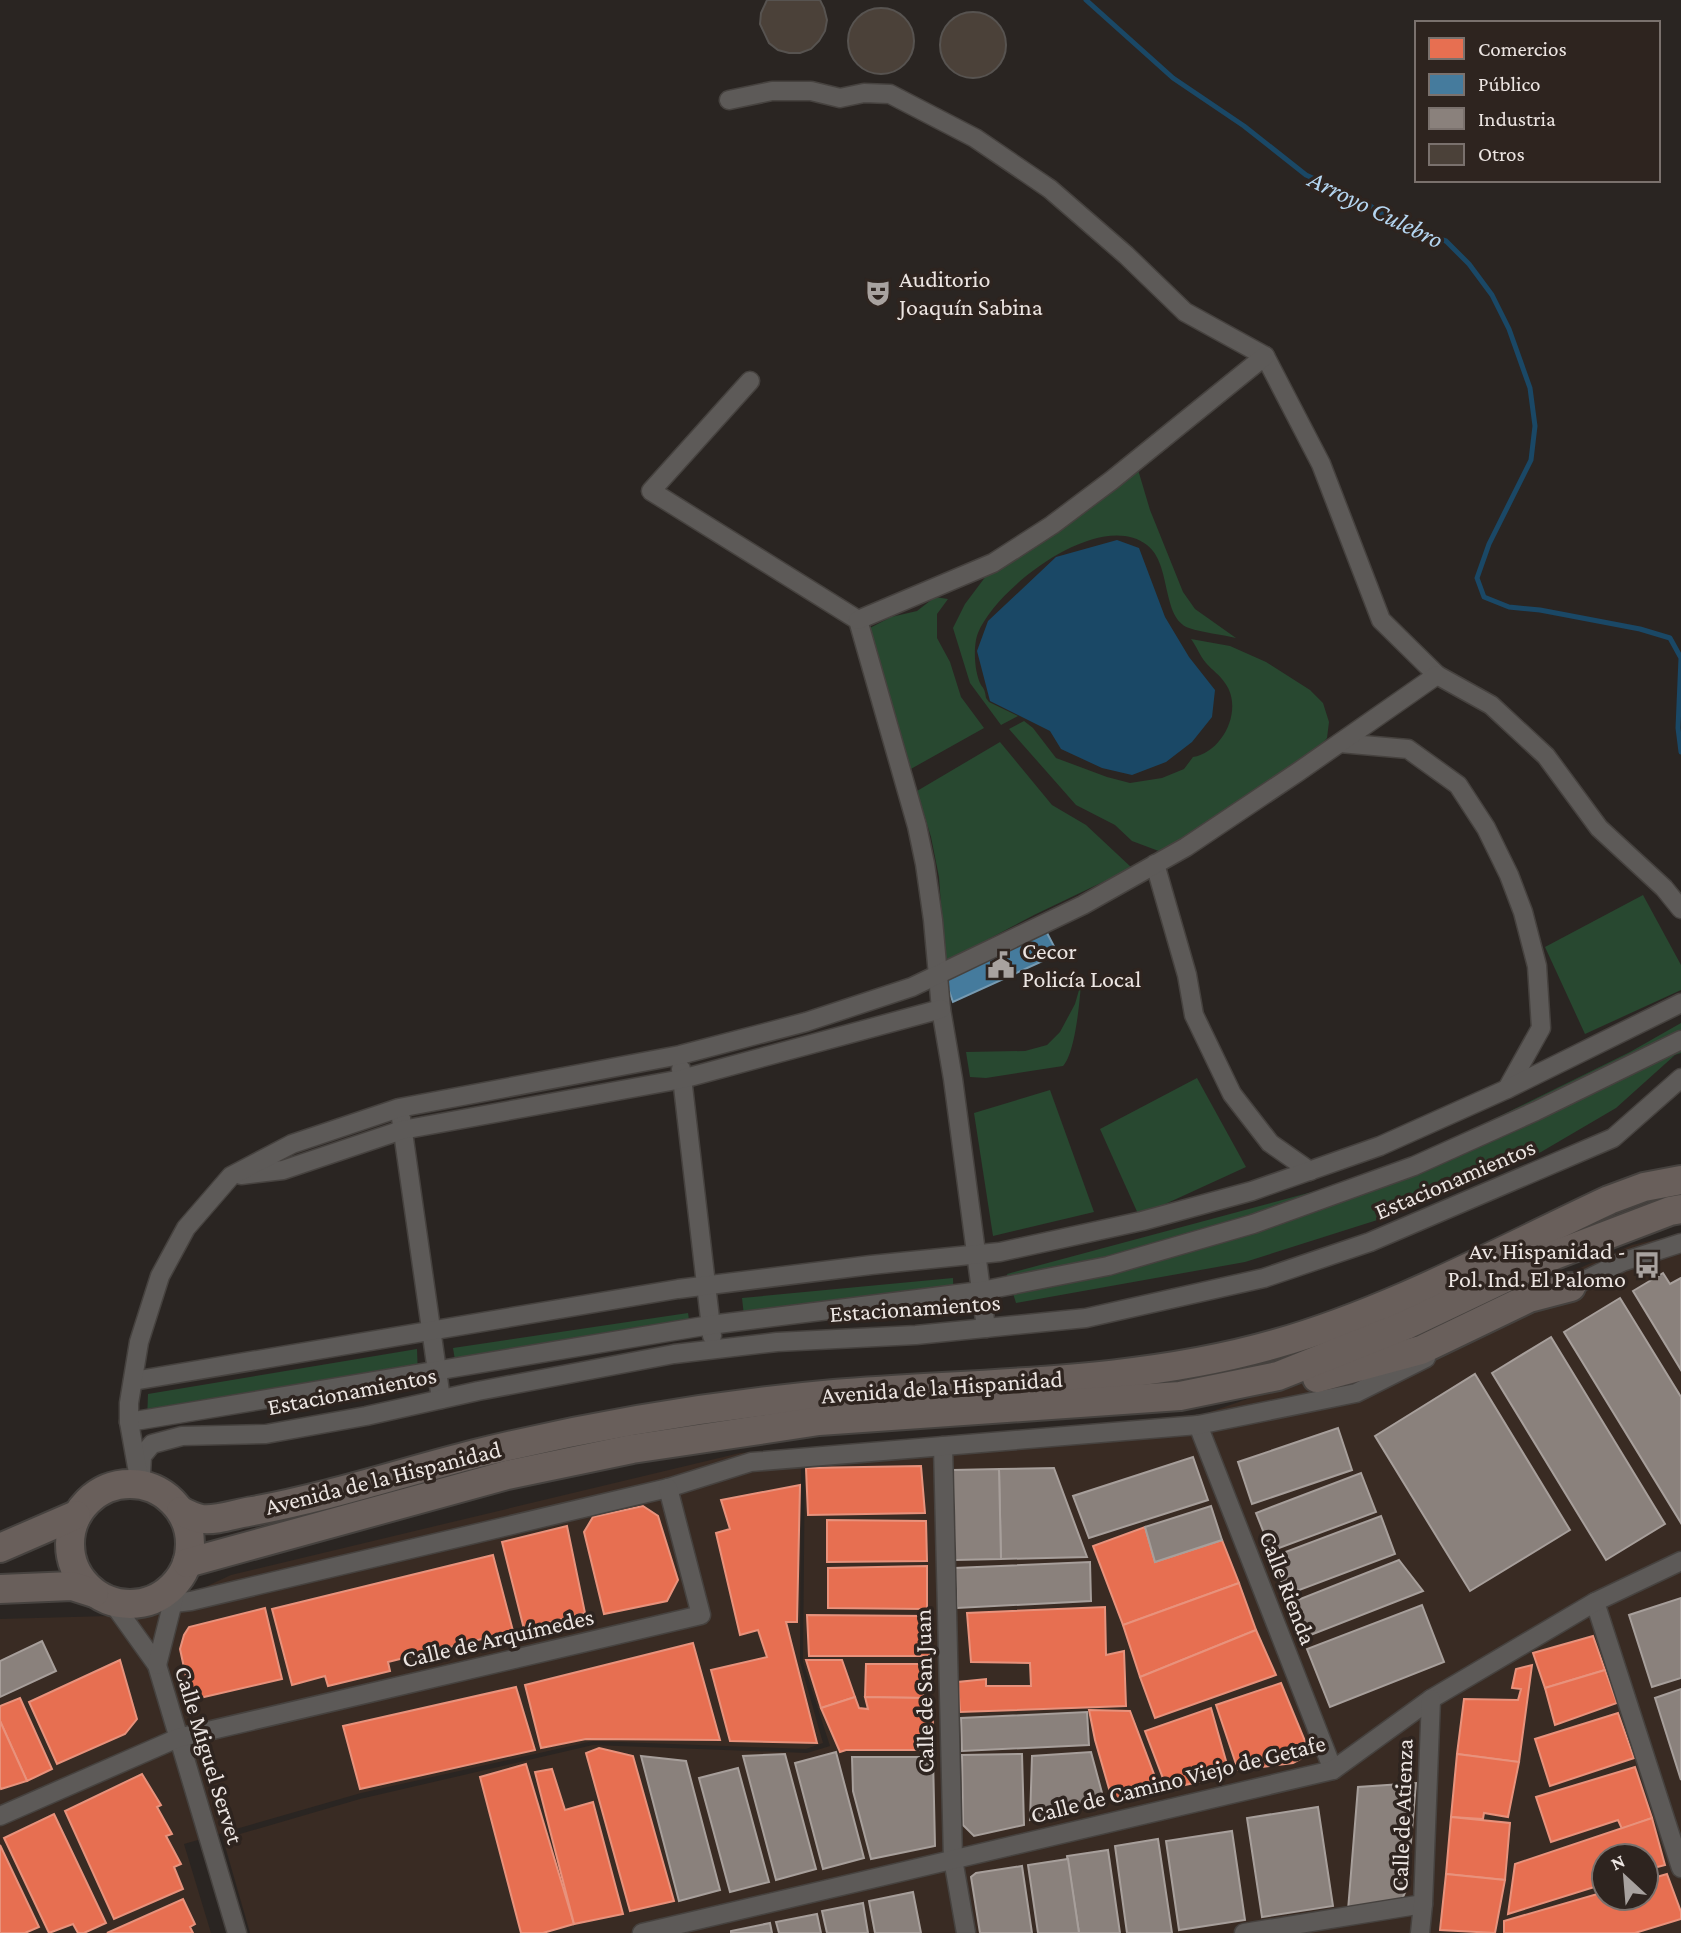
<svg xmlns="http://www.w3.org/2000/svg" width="1681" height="1933" font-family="'Crimson Pro',serif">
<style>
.built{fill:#392b23;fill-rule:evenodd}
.green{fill:#284830}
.water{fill:#1a4866}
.shops{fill:#e76f51;stroke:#e8927c;stroke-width:2}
.public{fill:#457b9d;stroke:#779bb2;stroke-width:2}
.industry{fill:#8a817c;stroke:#a79f9b;stroke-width:2}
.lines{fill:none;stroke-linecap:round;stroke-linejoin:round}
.stream{stroke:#1a4866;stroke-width:5}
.building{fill:#4b4139;stroke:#575350;stroke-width:2}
.street-casing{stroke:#46423f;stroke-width:21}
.primary-casing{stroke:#46423f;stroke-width:32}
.street{stroke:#5d5a58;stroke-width:18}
.primary{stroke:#695f5b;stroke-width:28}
.labels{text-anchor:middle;stroke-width:7;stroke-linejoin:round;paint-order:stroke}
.poi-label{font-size:24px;fill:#ece5e2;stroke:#2e241f;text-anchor:start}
.street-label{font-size:24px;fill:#ece5e2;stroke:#2e241f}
.water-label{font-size:26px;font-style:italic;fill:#b5d6f1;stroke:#2e241f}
</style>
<rect width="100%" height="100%" fill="#2a2522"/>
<!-- built -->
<g class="built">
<path d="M1681,1234v699h-1431l-27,-94 137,-40 233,-54 214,8 23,-7 -27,-84 2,-213 399,-35 206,-71 222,-98zM1604,1856h42v42h-42z"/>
<polygon points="801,1449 800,1662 823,1743 806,1749 593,1741 361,1793 184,1844 211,1933 0,1933 0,1619 145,1615 231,1575 740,1453"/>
</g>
<!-- green -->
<g class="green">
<path d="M1136,463l14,47 33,82 12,17 41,29c-15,-4 -33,-5 -47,-10 -28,-10 -17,-64 -42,-83 -48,-37 -151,43 -169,88 -5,12 -4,39 3,52 3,4 4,5 5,13l3,4 29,14 -17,9 -31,-42 -17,-55 12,-24 27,-36z"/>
<polygon points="935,597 948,599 937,614 937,638 950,662 961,697 984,728 909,770 868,629 891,617 917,611"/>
<path d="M1191,639l39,7 36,16 44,28 13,13 6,19 -2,16 -12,14 -17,9 -134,92 -32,-12 -17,-16 -39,-20 -67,-76 15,-8 9,7 23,30 51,19 23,6 32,-5 22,-9 9,-12c30,-5 51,-48 32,-74 -5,-8 -13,-13 -19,-20 -6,-7 -9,-16 -15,-24z"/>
<polygon points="1000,742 1052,805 1086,825 1132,868 1034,915 945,962 939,877 931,837 917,791"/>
<polygon points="1643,895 1681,965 1681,990 1585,1034 1545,947"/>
<path d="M1081,983c-1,17 -6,71 -18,83l-77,12 -16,-1 -4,-25 59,-1 22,-6 13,-13 15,-28z"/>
<polygon points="1681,1023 1681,1053 1675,1055 1616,1108 1541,1152 1390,1216 1245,1262 1016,1303 1007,1274 1386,1172 1630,1052"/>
<polygon points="1197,1078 1246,1167 1139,1216 1100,1129"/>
<polygon points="1050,1090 1094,1212 993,1236 974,1113"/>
<polygon points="953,1278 954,1311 745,1325 742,1298"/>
<polygon points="688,1313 692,1338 457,1373 453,1348"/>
<polygon points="417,1349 418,1377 147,1421 148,1394"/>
</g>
<!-- water -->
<polygon class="water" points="1117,540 1139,548 1165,617 1189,657 1215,690 1212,717 1192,742 1166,762 1132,775 1102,768 1061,749 1050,731 990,701 977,651 988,621 1056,557"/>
<!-- shops -->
<g class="shops">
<polygon points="921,1466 925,1513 808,1515 806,1468"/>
<polygon points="800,1485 797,1622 786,1622 817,1743 730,1741 711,1670 767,1657 758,1630 740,1635 716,1533 730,1529 721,1500"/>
<polygon points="643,1506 658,1516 678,1580 667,1601 604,1614 584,1532 593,1517"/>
<polygon points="827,1520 926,1521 927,1561 827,1562"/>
<polygon points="567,1526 585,1613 524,1629 502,1542"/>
<polygon points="1145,1527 1155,1562 1222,1540 1239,1583 1123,1625 1093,1546"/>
<polygon points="493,1555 513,1631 506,1633 510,1642 486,1648 482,1639 434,1651 437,1659 422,1665 420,1654 388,1662 390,1671 328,1686 325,1676 292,1685 272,1609"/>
<polygon points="927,1566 927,1609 828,1608 828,1568"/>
<polygon points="1239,1583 1256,1630 1140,1677 1123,1625"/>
<polygon points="1105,1607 1106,1655 1124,1651 1126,1706 960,1712 958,1682 986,1679 986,1686 1031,1686 1030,1663 971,1662 967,1613"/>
<polygon points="265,1608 282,1679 191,1700 180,1649 184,1635 189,1627"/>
<polygon points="807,1615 927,1616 930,1656 809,1656"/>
<polygon points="1256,1630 1276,1675 1155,1718 1140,1677"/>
<polygon points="1593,1636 1605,1670 1545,1688 1533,1653"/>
<polygon points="693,1643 720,1740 586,1739 541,1748 525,1685"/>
<polygon points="120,1660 137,1719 125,1734 57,1764 29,1702"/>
<polygon points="806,1660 842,1660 855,1697 821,1708"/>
<polygon points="866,1664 924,1664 923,1698 865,1697"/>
<polygon points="1532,1665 1519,1762 1457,1754 1464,1699 1518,1700 1521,1689 1512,1688 1516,1669"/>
<polygon points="1605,1670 1617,1703 1555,1725 1545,1688"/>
<polygon points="1281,1683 1305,1741 1307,1750 1304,1757 1293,1763 1238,1770 1216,1705"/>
<polygon points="516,1687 535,1750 360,1789 343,1726"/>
<polygon points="855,1697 859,1708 868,1709 865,1697 923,1698 924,1709 932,1711 935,1750 846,1750 840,1752 821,1708"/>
<polygon points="20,1698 52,1769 27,1781 0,1721 0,1706"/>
<polygon points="1211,1708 1230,1775 1167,1789 1145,1731"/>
<polygon points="1089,1710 1130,1711 1160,1790 1112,1799 1095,1740"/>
<polygon points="1618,1713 1634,1758 1550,1786 1535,1739"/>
<polygon points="0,1721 27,1781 1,1789 0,1787"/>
<polygon points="599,1748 633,1756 674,1901 630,1911 586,1753"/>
<polygon points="1457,1754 1519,1762 1508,1817 1484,1813 1483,1819 1451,1817"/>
<polygon points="526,1764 574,1924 543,1933 521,1933 480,1777"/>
<polygon points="1635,1767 1652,1818 1622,1829 1618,1820 1551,1842 1536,1797"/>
<polygon points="552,1769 565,1810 593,1802 623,1914 574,1924 535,1772"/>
<polygon points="142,1774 161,1805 157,1807 172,1834 166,1836 181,1864 174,1867 183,1889 114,1919 65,1811"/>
<polygon points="54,1814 106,1923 84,1933 78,1933 73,1924 49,1933 4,1838"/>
<polygon points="1451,1817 1510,1823 1505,1880 1446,1874"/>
<polygon points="1652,1818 1665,1865 1646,1870 1646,1856 1604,1856 1604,1884 1508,1914 1515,1864"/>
<polygon points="0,1845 39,1927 25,1933 0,1933"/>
<polygon points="1446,1874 1505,1880 1495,1933 1440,1930"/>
<polygon points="1667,1874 1681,1912 1681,1919 1635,1933 1504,1933 1504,1921 1604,1892 1604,1898 1646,1898 1646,1880"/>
<polygon points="183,1899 195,1924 190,1927 193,1933 107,1933"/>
</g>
<!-- public -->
<polygon class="public" points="1046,931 1058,954 953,1002 944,977"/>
<!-- industry -->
<g class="industry">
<polygon points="1663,1273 1670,1284 1681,1278 1681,1370 1633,1291"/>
<polygon points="1620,1298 1681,1397 1681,1523 1564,1332"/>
<polygon points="1551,1337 1665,1524 1606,1560 1492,1373"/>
<polygon points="1475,1374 1570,1530 1470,1591 1375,1436"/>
<polygon points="1338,1428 1352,1470 1252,1504 1238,1462"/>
<polygon points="1193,1457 1208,1500 1089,1538 1073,1496"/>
<polygon points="1054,1468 1087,1557 1001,1559 999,1469"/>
<polygon points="999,1469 1001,1559 955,1560 953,1470"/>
<polygon points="1361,1473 1376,1512 1271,1551 1256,1513"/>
<polygon points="1211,1506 1222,1540 1155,1562 1145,1527"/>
<polygon points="1381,1516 1395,1554 1286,1595 1272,1557"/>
<polygon points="1399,1560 1423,1591 1303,1638 1290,1603"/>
<polygon points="1090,1562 1091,1601 957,1608 955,1568"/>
<polygon points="1681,1598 1681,1678 1652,1687 1629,1615"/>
<polygon points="1422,1605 1444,1662 1330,1707 1307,1649"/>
<polygon points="42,1641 56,1671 0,1697 0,1661"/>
<polygon points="1681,1689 1681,1780 1655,1698"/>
<polygon points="1087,1712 1089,1745 962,1751 961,1718"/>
<polygon points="836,1752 864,1858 823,1869 795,1763"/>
<polygon points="1091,1752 1105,1804 1030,1820 1032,1756"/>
<polygon points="785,1754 816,1869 776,1880 743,1756"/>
<polygon points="1022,1754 1024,1825 974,1836 963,1825 962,1755"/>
<polygon points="641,1756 686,1761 720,1890 679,1901"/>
<polygon points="852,1757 933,1757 935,1846 871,1859 853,1791"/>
<polygon points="738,1768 769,1882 730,1892 699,1778"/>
<polygon points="1416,1783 1407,1888 1403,1897 1394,1903 1348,1910 1358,1787"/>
<polygon points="1318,1807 1333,1906 1262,1917 1247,1818"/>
<polygon points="1232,1831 1245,1920 1179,1930 1166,1841"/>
<polygon points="1158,1839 1172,1933 1127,1933 1115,1846"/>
<polygon points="1108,1850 1120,1933 1079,1933 1067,1856"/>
<polygon points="1068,1859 1079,1933 1038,1933 1028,1865"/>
<polygon points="1022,1866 1032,1933 980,1933 971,1877 976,1873"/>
<polygon points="913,1892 921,1933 875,1933 869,1901"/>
<polygon points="863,1903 868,1933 827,1933 822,1911"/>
<polygon points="817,1914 821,1933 779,1933 776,1922"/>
<polygon points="770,1923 772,1933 731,1933 731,1931"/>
</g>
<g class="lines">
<!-- stream -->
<polyline class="stream" points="1086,0 1173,78 1244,126 1306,175 1363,201 1402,227 1446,241 1469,264 1492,295 1509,329 1530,388 1535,426 1531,460 1489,544 1477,578 1484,597 1509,607 1540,610 1640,629 1670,638 1681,658 1678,728 1681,752"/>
</g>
<!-- building -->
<g class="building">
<polygon points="767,0 820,0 824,8 827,20 825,31 819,41 811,49 800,53 789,53 778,50 769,43 760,24 761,13"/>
<circle cx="881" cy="41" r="33"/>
<circle cx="973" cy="45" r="33"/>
</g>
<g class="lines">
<defs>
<g id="street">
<polyline points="729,100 772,91 811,91 840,98 864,93 890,94 975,138 1050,189 1126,255 1185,312 1265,356 1321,464 1381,620 1437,675"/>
<polyline points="750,381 651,491 858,620 917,826 925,864 933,920 941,1009 953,1079 986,1328"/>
<polyline points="858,620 993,563 1052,525 1112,480 1265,356"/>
<polyline points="1340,743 1408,749 1458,785 1486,828 1509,875 1523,912 1537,966 1541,1028 1507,1089"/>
<polyline points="1155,864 1187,975 1194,1015 1232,1094 1270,1143 1310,1171"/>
<polyline points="681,1069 712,1336"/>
<polyline points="401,1118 441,1399"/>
<polyline points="241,1175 283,1170 402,1130 682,1079 941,1009"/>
<polyline points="1561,1292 1622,1262 1681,1243"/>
<polyline points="133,1381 678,1289 871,1265 1000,1252 1142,1221 1252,1191 1380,1146 1507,1089 1681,1003"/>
<polyline points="129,1422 710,1325 981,1291 1108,1266 1253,1224 1414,1166 1536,1111 1681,1040"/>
<polyline points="1198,1425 1333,1770"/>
<polyline points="943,1446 953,1859 966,1933"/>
<polyline points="141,1474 142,1456 152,1444 182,1436 266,1434 366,1416 478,1391 674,1354 777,1342 916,1335 1086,1318 1264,1278 1370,1242 1613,1138 1681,1078"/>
<polyline points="140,1484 129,1422 129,1403 139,1342 160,1276 186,1228 231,1176 292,1144 399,1108 680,1055 806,1022 912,987 1083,905 1186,847 1298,772 1437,675 1491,705 1546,756 1599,828 1664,888 1681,909"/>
<polyline points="149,1601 174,1603 191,1601 668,1488 751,1462 1198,1425 1356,1393 1426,1358"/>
<polyline points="112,1602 157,1665 237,1933"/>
<polyline points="1595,1602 1681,1868"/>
<polyline points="157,1665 179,1578"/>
<polyline points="0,1816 178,1738 701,1615 668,1488"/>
<polyline points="642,1933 1333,1770 1431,1699 1595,1602 1681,1561"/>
<polyline points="1244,1933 1423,1904"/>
<polyline points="1420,1933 1423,1904 1431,1699"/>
</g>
<g id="primary">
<polyline points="1317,1378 1421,1350 1529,1298 1571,1287"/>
<circle cx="130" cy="1544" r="60"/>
<path d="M181,1511c6,3 14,7 21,8 14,2 36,-6 51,-8 75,-14 148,-38 222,-57 118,-29 238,-49 359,-60 147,-12 298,-9 441,-50 116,-33 225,-93 334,-144l35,-13 37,-7"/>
<polyline points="0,1548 76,1515"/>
<polyline points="187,1563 507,1475 632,1449 819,1421 1180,1396 1278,1376 1406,1325 1547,1258 1670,1211 1681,1209"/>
<polyline points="0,1589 72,1586 94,1593"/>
</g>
</defs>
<!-- street casing -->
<use href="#street" class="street-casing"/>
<!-- primary casing -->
<use href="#primary" class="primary-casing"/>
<!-- street -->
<use href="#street" class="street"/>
<!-- primary -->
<use href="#primary" class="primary"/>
</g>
<!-- icons -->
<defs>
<symbol id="theatre-bare" viewBox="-9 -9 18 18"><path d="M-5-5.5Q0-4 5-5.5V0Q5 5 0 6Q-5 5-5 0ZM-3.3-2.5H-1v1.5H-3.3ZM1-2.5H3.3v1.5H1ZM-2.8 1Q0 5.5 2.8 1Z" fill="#a8a29f" stroke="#2e241f" stroke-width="2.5" paint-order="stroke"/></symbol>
<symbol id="civic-bare" viewBox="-9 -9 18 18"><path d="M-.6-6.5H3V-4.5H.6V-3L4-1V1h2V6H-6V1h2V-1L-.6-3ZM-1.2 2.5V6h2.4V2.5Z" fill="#a8a29f" stroke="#2e241f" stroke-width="2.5" paint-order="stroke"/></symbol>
<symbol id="bus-bare" viewBox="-9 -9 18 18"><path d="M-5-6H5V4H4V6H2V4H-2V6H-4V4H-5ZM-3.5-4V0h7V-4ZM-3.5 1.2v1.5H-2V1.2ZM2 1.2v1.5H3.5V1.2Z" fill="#a8a29f" stroke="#2e241f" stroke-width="2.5" paint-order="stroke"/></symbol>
</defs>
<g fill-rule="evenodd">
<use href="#theatre-bare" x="859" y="274" width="38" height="38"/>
<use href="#civic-bare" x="982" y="946" width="38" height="38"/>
<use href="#bus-bare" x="1628" y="1246" width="38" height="38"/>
</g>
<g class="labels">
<!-- poi labels -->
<g class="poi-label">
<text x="899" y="287">Auditorio<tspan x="899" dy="28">Joaquín Sabina</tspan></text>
<text x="1022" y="959">Cecor<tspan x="1022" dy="28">Policía Local</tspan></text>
<text x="1626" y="1259" text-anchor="end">Av. Hispanidad -<tspan x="1626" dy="28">Pol. Ind. El Palomo</tspan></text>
</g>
<!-- street labels -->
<g class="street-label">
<text transform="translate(1455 1179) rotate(-23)" y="8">Estacionamientos</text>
<text transform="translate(915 1308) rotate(-4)" y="8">Estacionamientos</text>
<text transform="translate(942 1387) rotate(-4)" y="8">Avenida de la Hispanidad</text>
<text transform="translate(352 1391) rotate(-11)" y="8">Estacionamientos</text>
<text transform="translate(383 1478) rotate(-14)" y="8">Avenida de la Hispanidad</text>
<text transform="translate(1288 1588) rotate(69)" y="8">Calle Rienda</text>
<text transform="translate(498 1638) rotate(-13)" y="8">Calle de Arquímedes</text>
<text transform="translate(924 1691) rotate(-91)" y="8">Calle de San Juan</text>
<text transform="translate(209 1755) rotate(73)" y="8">Calle Miguel Servet</text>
<text transform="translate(1178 1779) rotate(-14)" y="8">Calle de Camino Viejo de Getafe</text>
<text transform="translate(1402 1815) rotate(-88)" y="8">Calle de Atienza</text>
</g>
<!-- water labels -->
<g class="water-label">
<text transform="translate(1376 209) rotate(26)" y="9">Arroyo Culebro</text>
</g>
</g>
<!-- legend -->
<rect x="1415" y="21" width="245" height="161" fill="#2e241f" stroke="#7a716d" stroke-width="2"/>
<rect x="1429" y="38" width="35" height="21" fill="#e76f51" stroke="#7a716d" stroke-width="2"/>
<text x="1478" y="56" font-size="21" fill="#ece5e2">Comercios</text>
<rect x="1429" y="74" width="35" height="21" fill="#457b9d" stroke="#7a716d" stroke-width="2"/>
<text x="1478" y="91" font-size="21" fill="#ece5e2">Público</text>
<rect x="1429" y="108" width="35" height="21" fill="#8a817c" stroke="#7a716d" stroke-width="2"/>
<text x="1478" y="126" font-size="21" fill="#ece5e2">Industria</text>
<rect x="1429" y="144" width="35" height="21" fill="#4b4139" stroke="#7a716d" stroke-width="2"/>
<text x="1478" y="161" font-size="21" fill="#ece5e2">Otros</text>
<!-- north arrow -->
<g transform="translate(1625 1877) rotate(334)"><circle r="33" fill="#2e241f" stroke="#7a716d" stroke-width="2"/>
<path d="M0-5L12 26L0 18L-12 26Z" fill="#a8a29f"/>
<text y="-10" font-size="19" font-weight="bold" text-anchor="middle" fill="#ece5e2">N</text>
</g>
</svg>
